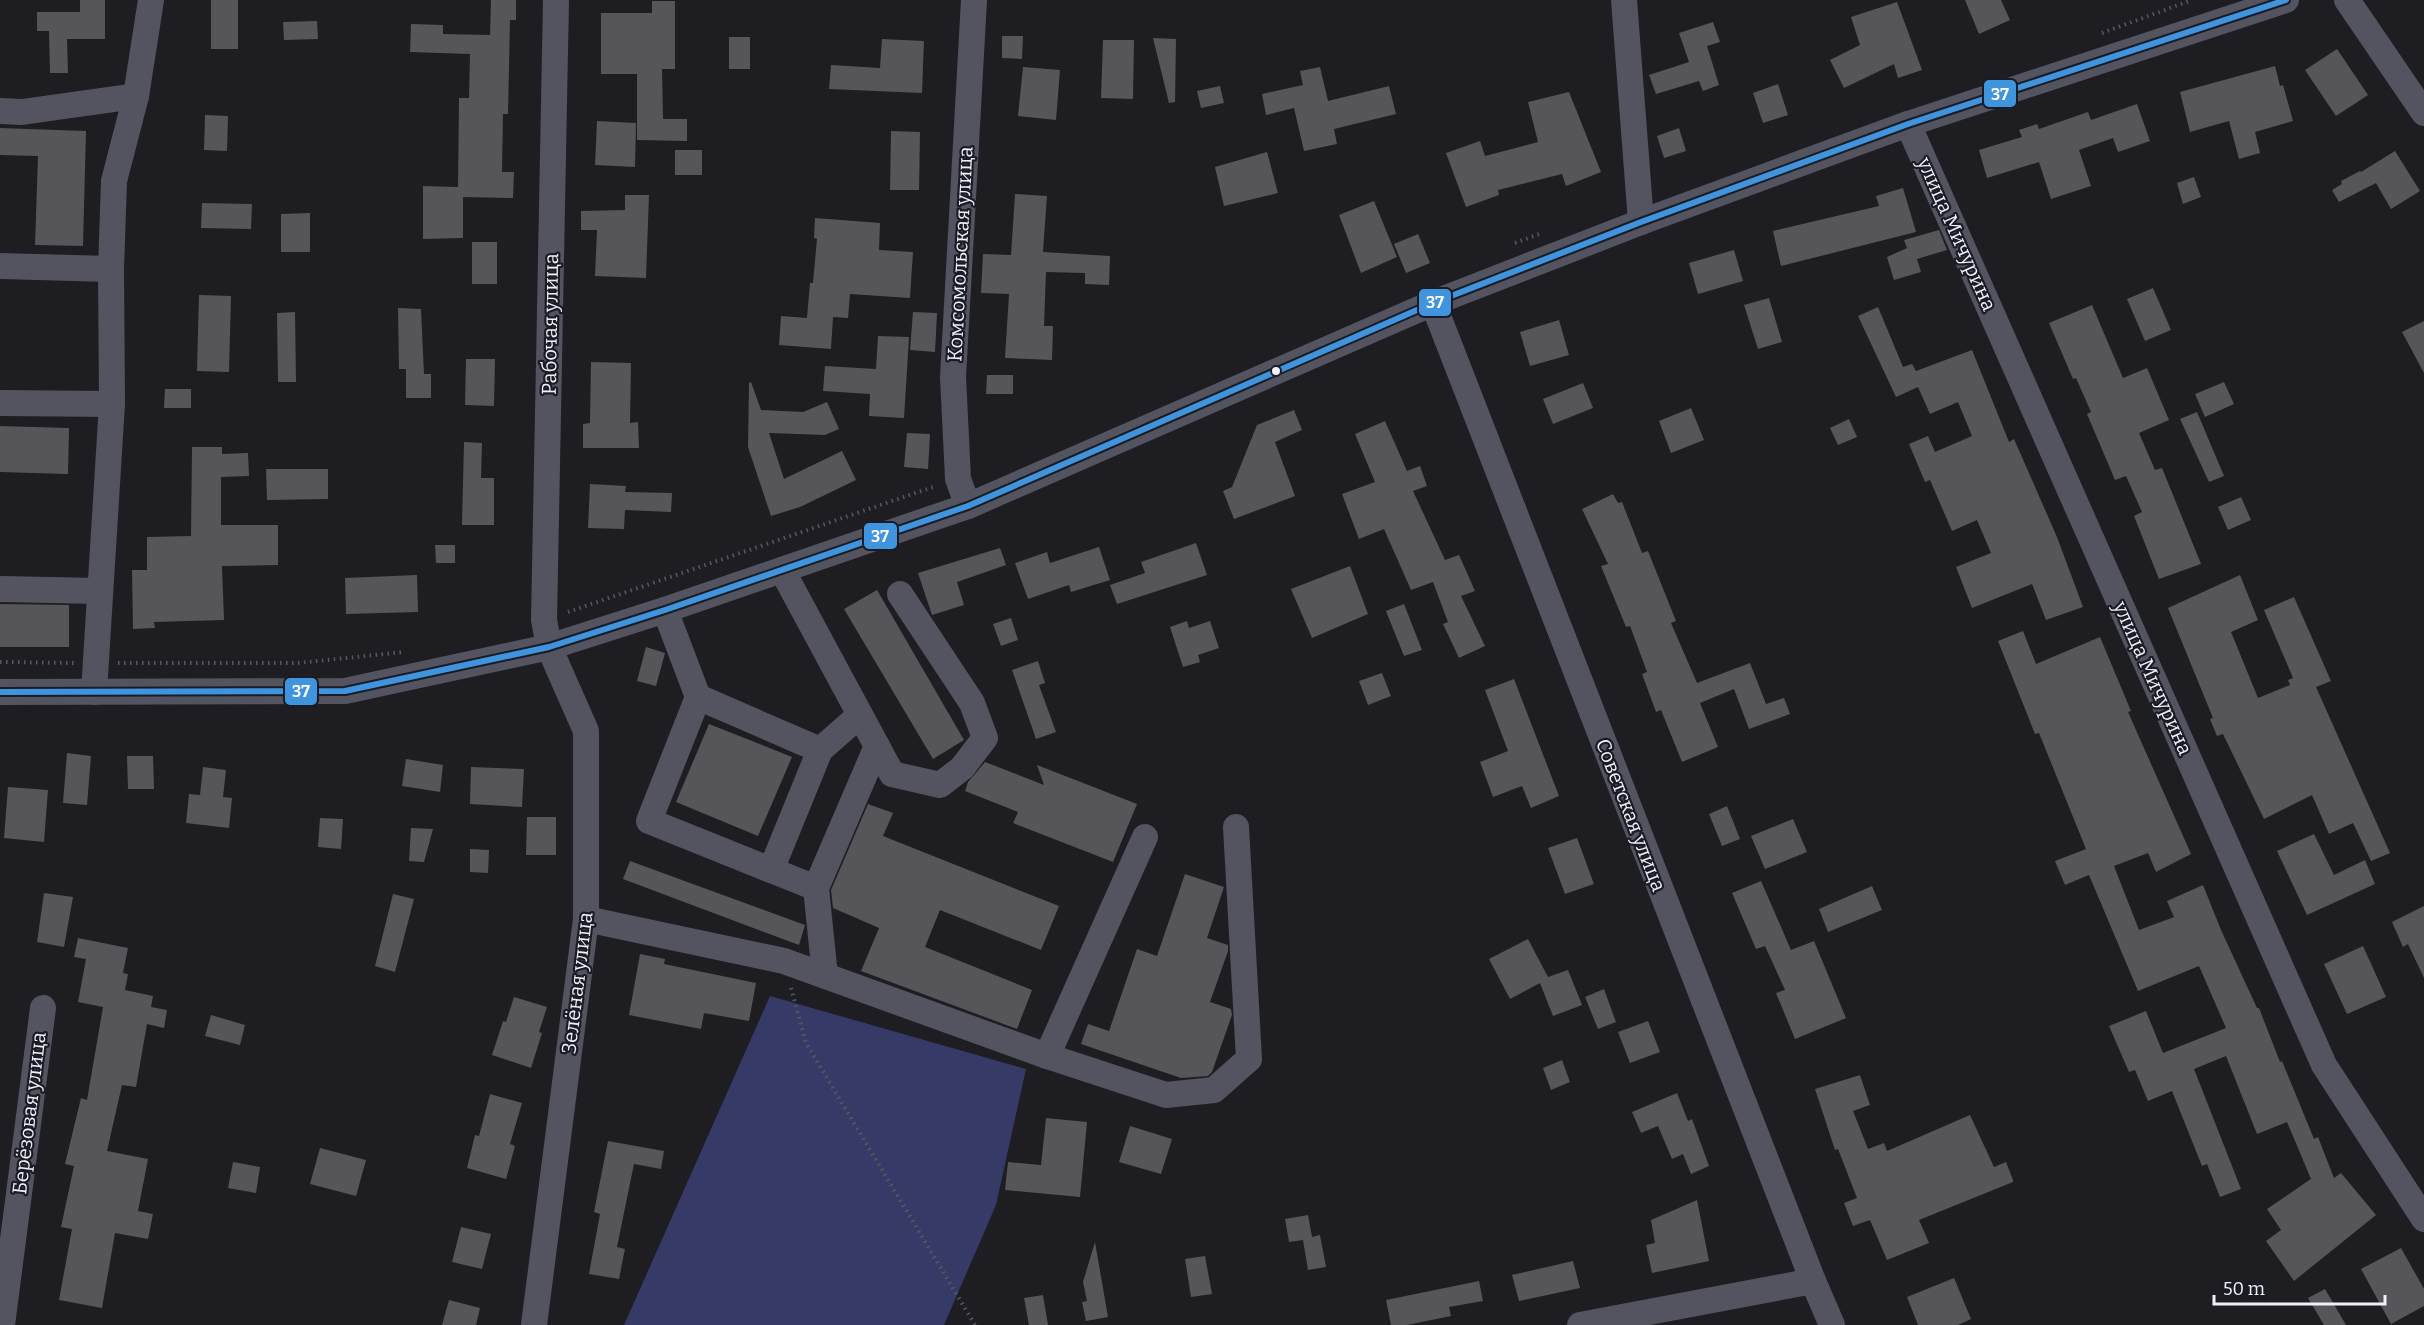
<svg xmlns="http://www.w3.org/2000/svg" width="2424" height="1325" font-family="Bitter,serif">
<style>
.green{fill:#353a66}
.building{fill:#55555a}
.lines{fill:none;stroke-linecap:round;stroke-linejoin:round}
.path{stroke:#585961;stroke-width:4;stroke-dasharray:1.5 4.5;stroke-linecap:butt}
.minor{stroke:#53545f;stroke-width:26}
.bus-1-casing{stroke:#1a1c25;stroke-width:10}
.bus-1{stroke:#4094de;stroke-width:6}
.bus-dot{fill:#f0f1f8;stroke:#1a1c25;stroke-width:2}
.labels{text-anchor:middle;stroke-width:4.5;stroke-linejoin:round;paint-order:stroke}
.street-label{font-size:20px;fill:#f0f1f8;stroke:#1a1c25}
.line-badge{stroke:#1a1c25;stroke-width:2}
.badge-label{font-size:16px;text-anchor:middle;font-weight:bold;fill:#fff}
</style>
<rect width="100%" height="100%" fill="#1d1d22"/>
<!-- green -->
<polygon class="green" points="770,996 1026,1069 996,1205 944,1325 624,1325"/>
<!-- building -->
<g class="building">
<polygon points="80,0 105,0 105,39 67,39 68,73 50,73 49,31 37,31 37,12 80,12"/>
<rect x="211" y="0" width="27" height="49"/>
<polygon points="491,0 516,0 516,20 510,20 508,114 503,114 502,172 514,172 513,198 463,197 463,238 423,239 423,186 458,187 459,98 469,98 470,54 410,52 411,24 443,25 443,34 490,35"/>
<polygon points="1965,0 2001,0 2010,20 1979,34"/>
<polygon points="652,1 675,1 675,69 662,69 663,119 687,119 687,141 637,140 637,74 601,74 601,13 652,13"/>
<polygon points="1897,2 1922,70 1898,78 1894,64 1844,88 1830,60 1860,45 1851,17"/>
<polygon points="317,21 318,39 284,40 283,22"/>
<polygon points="1713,22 1720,42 1707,46 1719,85 1703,91 1699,81 1656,94 1649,75 1689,62 1679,33"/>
<polygon points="1002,36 1023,36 1022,59 1002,58"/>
<rect x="729" y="37" width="21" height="32"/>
<polygon points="1153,38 1176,39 1175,102 1169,103"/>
<polygon points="882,39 924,41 922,93 829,89 831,65 880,68"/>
<polygon points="1103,40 1134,40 1133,99 1101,98"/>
<polygon points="2337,49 2368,95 2336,116 2305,70"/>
<polygon points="2275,66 2280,86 2283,85 2293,121 2255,132 2260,153 2239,159 2229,121 2190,132 2180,92"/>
<polygon points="1023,67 1060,70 1056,120 1018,116"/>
<polygon points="1320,67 1328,101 1389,86 1396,114 1334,129 1337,144 1304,151 1294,108 1266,115 1262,94 1303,85 1300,71"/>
<polygon points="1778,84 1788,115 1763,123 1753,93"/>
<polygon points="1220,86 1224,103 1201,108 1197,91"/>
<polygon points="1569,92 1601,172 1566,186 1562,174 1498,190 1499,195 1466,207 1446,153 1480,141 1485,156 1538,142 1528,102"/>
<polygon points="2137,104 2150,141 2118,152 2113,138 2079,150 2091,186 2051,199 2039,162 1987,178 1979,150 2022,137 2019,130 2037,124 2039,129 2088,112 2091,120"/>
<polygon points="205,115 228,116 227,151 204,150"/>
<polygon points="597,121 636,123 635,167 595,165"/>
<polygon points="0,128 86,131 83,246 35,245 38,156 0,155"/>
<polygon points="1679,128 1686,151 1664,158 1657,136"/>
<polygon points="891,131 920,132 919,190 890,190"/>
<rect x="675" y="150" width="27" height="25"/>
<polygon points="2395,151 2420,191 2391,209 2376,183 2339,202 2332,190 2342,184 2341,181 2360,171 2361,172"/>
<polygon points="1267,152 1278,193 1224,206 1215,167"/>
<polygon points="2194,177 2201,197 2183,204 2177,183"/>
<polygon points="1903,188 1916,232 1781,266 1773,231 1879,206 1876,196"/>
<polygon points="1015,194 1047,196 1043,252 1110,256 1109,285 1085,284 1085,273 1046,272 1044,326 1053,326 1052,360 1005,358 1009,294 981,293 983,254 1011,255"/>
<polygon points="625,195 649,195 646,278 595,276 597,230 581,230 581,211 625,210"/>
<polygon points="1374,201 1397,257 1361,273 1339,215"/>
<polygon points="202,203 252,204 251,229 201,228"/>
<polygon points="310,213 310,252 281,252 281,214"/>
<polygon points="815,218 880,223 879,250 913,252 910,298 850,294 848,318 833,317 831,349 779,345 781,316 807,318 810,283 813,283 817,239 814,238"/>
<polygon points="1939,230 1947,250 1917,259 1921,272 1894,280 1887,257 1907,248 1904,240"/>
<polygon points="1418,234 1430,263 1406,273 1394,244"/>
<rect x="472" y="242" width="25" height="42"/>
<polygon points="1734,250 1743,281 1698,294 1689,263"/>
<polygon points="2153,288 2171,330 2145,341 2127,299"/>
<polygon points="199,295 231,296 229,372 197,371"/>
<polygon points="1769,298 1782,342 1758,349 1744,305"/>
<polygon points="2092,305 2123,378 2147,368 2169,420 2139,433 2155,470 2162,468 2201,564 2159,579 2134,516 2142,512 2126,476 2115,480 2087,414 2091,412 2076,378 2073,379 2049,323"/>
<polygon points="1878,307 1903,367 1912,364 1916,371 1972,350 2009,442 2014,439 2057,537 2083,607 2046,620 2032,584 1972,608 1956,567 1991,553 1977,520 1952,531 1930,480 1925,482 1909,444 1928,436 1935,452 1972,436 1958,402 1930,414 1918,387 1896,397 1858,316"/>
<polygon points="398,308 421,309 424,374 431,374 431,398 406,398 406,369 399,369"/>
<polygon points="295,312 296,382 278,382 277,313"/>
<polygon points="913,312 937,313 935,352 910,350"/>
<polygon points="1559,320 1569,355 1530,366 1520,332"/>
<polygon points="2424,321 2424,373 2402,332"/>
<polygon points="878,336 909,337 904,418 869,416 870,394 823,391 825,366 876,369"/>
<polygon points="466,359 495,359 494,406 465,405"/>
<polygon points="591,362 631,363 630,423 638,422 639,448 583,448 583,424 590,423"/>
<polygon points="987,375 1013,375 1013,394 986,394"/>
<polygon points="751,382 761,410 803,412 827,402 839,429 825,435 769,433 784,479 842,451 856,480 800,507 771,516 748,447 749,383"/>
<polygon points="2224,382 2234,404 2205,417 2195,394"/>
<polygon points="1583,383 1593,408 1553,424 1543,399"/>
<polygon points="165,389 191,389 191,408 164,408"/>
<polygon points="1691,408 1704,440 1671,453 1659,421"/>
<polygon points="1294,410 1302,430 1275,442 1295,496 1234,519 1223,491 1232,487 1257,425"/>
<polygon points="2197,412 2224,476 2209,482 2180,419"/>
<polygon points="1849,419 1857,437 1838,445 1830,428"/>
<polygon points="1385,421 1407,471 1420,466 1427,486 1413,491 1445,560 1459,555 1475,591 1461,596 1485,646 1459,658 1443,624 1448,622 1433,582 1411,590 1384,529 1359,539 1342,494 1375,482 1355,434"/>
<polygon points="0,426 69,428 68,474 0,472"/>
<polygon points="907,433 930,434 928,469 904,467"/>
<polygon points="464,442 482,443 481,478 494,478 494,525 462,525"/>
<polygon points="192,447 222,447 222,454 248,453 249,476 221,477 221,525 278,525 278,565 222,566 224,620 154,622 155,628 133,629 132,570 147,570 147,537 191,536"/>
<polygon points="266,469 328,469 328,499 267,500"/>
<polygon points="590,484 626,486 625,492 672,493 671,512 625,510 624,529 588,528"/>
<polygon points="1613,494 1618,503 1622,502 1642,553 1648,551 1676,621 1671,623 1697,683 1750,663 1766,704 1784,698 1790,714 1749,729 1734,689 1700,703 1718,747 1682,762 1661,710 1656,712 1642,674 1647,672 1630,626 1626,627 1601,566 1608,564 1582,509"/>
<polygon points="2241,497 2251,520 2228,530 2218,507"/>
<polygon points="1196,543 1207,575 1117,604 1110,585 1145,573 1141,562"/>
<polygon points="435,545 455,545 455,563 436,563"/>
<polygon points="1099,547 1110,580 1071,592 1069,585 1028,599 1015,563 1047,552 1050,563"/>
<polygon points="1000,548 1006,565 957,582 964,605 932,615 918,573"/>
<polygon points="1350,566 1368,614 1312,638 1291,589"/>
<polygon points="417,575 418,612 346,614 345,578"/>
<polygon points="2240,575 2258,620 2231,632 2258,698 2290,685 2288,680 2293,678 2264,610 2294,597 2331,681 2316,687 2390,853 2371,861 2353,823 2329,834 2312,795 2264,819 2223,734 2217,736 2210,719 2213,718 2168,608"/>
<polygon points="877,590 964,740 933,759 844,609"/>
<polygon points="0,604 69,605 69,647 0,647"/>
<polygon points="1404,604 1422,650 1404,656 1386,611"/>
<polygon points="1011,618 1018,640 1001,646 993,624"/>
<polygon points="1187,621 1189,628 1210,621 1219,648 1198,655 1200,662 1183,667 1170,627"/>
<polygon points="2023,631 2036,664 2100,637 2131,711 2128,712 2191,854 2156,872 2148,853 2114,866 2139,930 2174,917 2167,901 2203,885 2221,930 2257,1008 2259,1008 2280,1062 2282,1061 2314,1139 2318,1137 2334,1178 2341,1173 2376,1215 2294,1281 2266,1241 2281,1230 2267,1209 2311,1179 2287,1122 2257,1134 2226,1056 2194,1069 2241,1189 2220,1197 2207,1164 2202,1166 2172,1091 2148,1101 2135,1070 2129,1072 2109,1026 2146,1011 2163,1053 2226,1028 2199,966 2138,991 2089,875 2065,885 2055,861 2086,849 2039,733 2035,734 1998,641"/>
<polygon points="646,647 665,653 656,686 637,681"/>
<polygon points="1038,661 1045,683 1039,685 1056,732 1036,739 1012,670"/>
<polygon points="1382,673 1391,696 1368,705 1359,681"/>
<polygon points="1514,679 1559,796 1531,808 1522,786 1493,797 1480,762 1508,751 1485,690"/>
<polygon points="709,724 792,757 758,836 676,802"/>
<polygon points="67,753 91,756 87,805 63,803"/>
<polygon points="127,756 153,756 154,789 128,789"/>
<polygon points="406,759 443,765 440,792 402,786"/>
<polygon points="985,762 1044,785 1037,765 1137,804 1113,862 1013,823 1018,812 965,791 968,782"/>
<polygon points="203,767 226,770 223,797 232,798 229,828 186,823 189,794 200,795"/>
<polygon points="471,767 524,769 522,807 470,804"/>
<polygon points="8,787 48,790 44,842 4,838"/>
<polygon points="868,804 893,813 883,836 1059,906 1041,950 940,910 925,947 1032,990 1017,1029 861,971 879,928 833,908 831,890"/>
<polygon points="1727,806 1740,839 1722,846 1709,814"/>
<polygon points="527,817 556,817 556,855 526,855"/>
<polygon points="320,818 343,819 341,849 318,847"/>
<polygon points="1793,819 1807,852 1765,869 1751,836"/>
<polygon points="411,828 433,829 424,862 409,861"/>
<polygon points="2314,834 2334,875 2365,860 2375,884 2307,915 2277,851"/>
<polygon points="1577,838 1594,884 1565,894 1548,848"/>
<polygon points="470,849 489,850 488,873 470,872"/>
<polygon points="630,861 805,925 799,945 623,879"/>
<polygon points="1185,874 1224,887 1207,938 1228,945 1228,951 1210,1002 1231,1009 1232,1015 1212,1072 1208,1076 1181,1078 1081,1044 1088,1024 1109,1031 1137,949 1157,956"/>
<polygon points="1761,881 1791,950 1814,941 1846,1018 1795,1039 1776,993 1785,990 1765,946 1756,949 1732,893"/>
<polygon points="1872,886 1882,910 1828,932 1819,909"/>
<polygon points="44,893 73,897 64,947 37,942"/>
<polygon points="393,894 414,899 395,972 375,966"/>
<polygon points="2424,906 2424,978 2408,944 2403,947 2392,922"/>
<polygon points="78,938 128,948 123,973 128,974 125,990 153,996 151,1007 167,1010 164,1028 147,1024 136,1087 122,1085 107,1151 148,1159 138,1211 153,1214 148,1239 115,1233 102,1308 59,1300 72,1229 61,1227 74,1166 65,1164 81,1098 87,1100 103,1007 78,1002 86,959 74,957"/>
<polygon points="1528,939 1548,977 1568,970 1582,1005 1553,1016 1540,983 1510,999 1489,959"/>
<polygon points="2363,946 2386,997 2347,1014 2324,964"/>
<polygon points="640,954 665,959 664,964 756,983 749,1021 704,1013 701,1029 629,1015"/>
<polygon points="1604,989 1616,1022 1598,1029 1585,997"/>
<polygon points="514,997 547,1007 539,1032 542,1033 531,1068 492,1055 503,1021 506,1022"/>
<polygon points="211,1015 245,1025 240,1045 205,1036"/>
<polygon points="1648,1021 1660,1052 1630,1063 1618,1032"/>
<polygon points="1562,1060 1570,1082 1551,1090 1543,1068"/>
<polygon points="1860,1075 1870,1105 1853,1111 1868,1149 1884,1143 1887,1151 1970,1115 1994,1167 2006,1162 2013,1180 2013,1182 1919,1220 1929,1243 1887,1260 1870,1220 1853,1226 1844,1203 1857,1198 1838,1149 1835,1150 1815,1089"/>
<polygon points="1677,1093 1688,1121 1692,1119 1709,1166 1691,1174 1683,1154 1672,1159 1658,1126 1641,1133 1632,1112"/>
<polygon points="490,1094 522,1103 510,1144 515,1146 506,1179 467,1168 475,1135 479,1136"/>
<polygon points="1046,1118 1087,1122 1080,1197 1005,1190 1008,1162 1041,1165"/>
<polygon points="1130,1126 1172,1139 1161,1174 1119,1162"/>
<polygon points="608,1141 664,1151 661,1169 634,1164 617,1247 625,1249 619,1279 589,1274 600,1214 594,1212"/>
<polygon points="320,1148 366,1160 356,1196 310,1184"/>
<polygon points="233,1162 260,1167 256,1193 228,1188"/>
<polygon points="1697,1200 1709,1261 1652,1273 1646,1245 1655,1243 1651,1220"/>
<polygon points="1308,1215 1312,1237 1320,1235 1326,1267 1308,1270 1303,1240 1289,1242 1285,1219"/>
<polygon points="461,1227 491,1234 482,1269 452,1262"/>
<polygon points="1095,1242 1108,1317 1086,1321 1082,1302 1087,1301 1083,1282"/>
<polygon points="2401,1248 2424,1289 2424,1306 2391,1324 2361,1269"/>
<polygon points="1205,1256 1212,1294 1191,1297 1185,1259"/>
<polygon points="1573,1261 1580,1288 1519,1301 1512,1275"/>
<polygon points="1954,1278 1971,1319 1958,1325 1918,1325 1907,1297"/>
<polygon points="1479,1281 1483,1301 1449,1307 1451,1316 1407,1325 1391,1325 1386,1300"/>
<polygon points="2325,1289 2346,1325 2324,1325 2308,1298"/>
<polygon points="1043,1295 1048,1325 1029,1325 1024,1298"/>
<polygon points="449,1300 480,1308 476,1325 442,1325"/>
</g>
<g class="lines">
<!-- path -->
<g class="path">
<polyline points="2102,33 2192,0"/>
<polyline points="1515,243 1539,234"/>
<polyline points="568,612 936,486"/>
<polyline points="0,662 74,663"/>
<polyline points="118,663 298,663 404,652"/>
<polyline points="791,988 806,1043 975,1325"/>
</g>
<!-- minor -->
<g class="minor">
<polyline points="1624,0 1641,222"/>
<polyline points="2347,0 2424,113"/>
<polyline points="0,111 22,112 136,96"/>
<polyline points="1908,124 2324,1065 2424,1219"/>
<polyline points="0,266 111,269"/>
<polyline points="1433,303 1813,1281 1832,1325"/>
<polyline points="0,403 112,404"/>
<polyline points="968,506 958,479 953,377 974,0"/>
<polyline points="782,570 892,774 940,785 962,768 985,738 972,703 900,594"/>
<polyline points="0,589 100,591"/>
<polyline points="665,610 698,697 820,750"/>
<polyline points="0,692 345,691 549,647 665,610 968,506 1433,303 1641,222 1908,124 2286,0"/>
<polyline points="94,692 112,404 111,269 114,181 136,96 151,0"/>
<polyline points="698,697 649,821 771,870 820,750 860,715"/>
<polyline points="771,870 816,888 877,746"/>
<polyline points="816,888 825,976"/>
<polyline points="586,919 784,961 1047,1056 1166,1095 1214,1090 1249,1059 1236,827"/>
<polyline points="1047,1056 1145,837"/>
<polyline points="2,1325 43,1008"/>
<polyline points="534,1325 586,919 586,731 549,647 544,620 556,0"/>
<polyline points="1580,1325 1813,1281"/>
</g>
<defs>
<polyline id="bus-1" points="0,692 345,691 549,647 665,610 968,506 1433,303 1641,222 1908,124 2286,0"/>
</defs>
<!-- bus-1 casing -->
<use href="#bus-1" class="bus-1-casing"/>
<!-- bus-1 -->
<use href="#bus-1" class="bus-1"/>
</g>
<!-- markers -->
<circle class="bus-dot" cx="1276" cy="371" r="5"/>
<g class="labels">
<!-- street labels -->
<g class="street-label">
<text transform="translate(1957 234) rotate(66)" y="7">улица Мичурина</text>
<text transform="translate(960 254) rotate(-87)" y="7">Комсомольская улица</text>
<text transform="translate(550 324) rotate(-89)" y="7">Рабочая улица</text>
<text transform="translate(2153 678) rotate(66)" y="7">улица Мичурина</text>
<text transform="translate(1631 815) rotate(69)" y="7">Советская улица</text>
<text transform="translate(577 983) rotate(-83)" y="7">Зелёная улица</text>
<text transform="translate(29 1113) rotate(-83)" y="7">Берёзовая улица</text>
</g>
</g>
<g class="line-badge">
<rect x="1983" y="79" width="34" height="29" rx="6" fill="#4094de"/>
<rect x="1418" y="288" width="34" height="29" rx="6" fill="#4094de"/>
<rect x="863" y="522" width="35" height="28" rx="6" fill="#4094de"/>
<rect x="284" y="677" width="34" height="29" rx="6" fill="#4094de"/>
</g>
<g class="badge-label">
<text x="2000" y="100">37</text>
<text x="1435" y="308">37</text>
<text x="880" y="542">37</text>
<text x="301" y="697">37</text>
</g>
<!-- scale -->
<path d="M2214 1295v9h171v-9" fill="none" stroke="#f0f1f8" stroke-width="3"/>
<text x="2223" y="1295" font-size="18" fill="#f0f1f8" stroke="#1a1c25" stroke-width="4.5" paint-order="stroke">50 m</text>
</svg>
